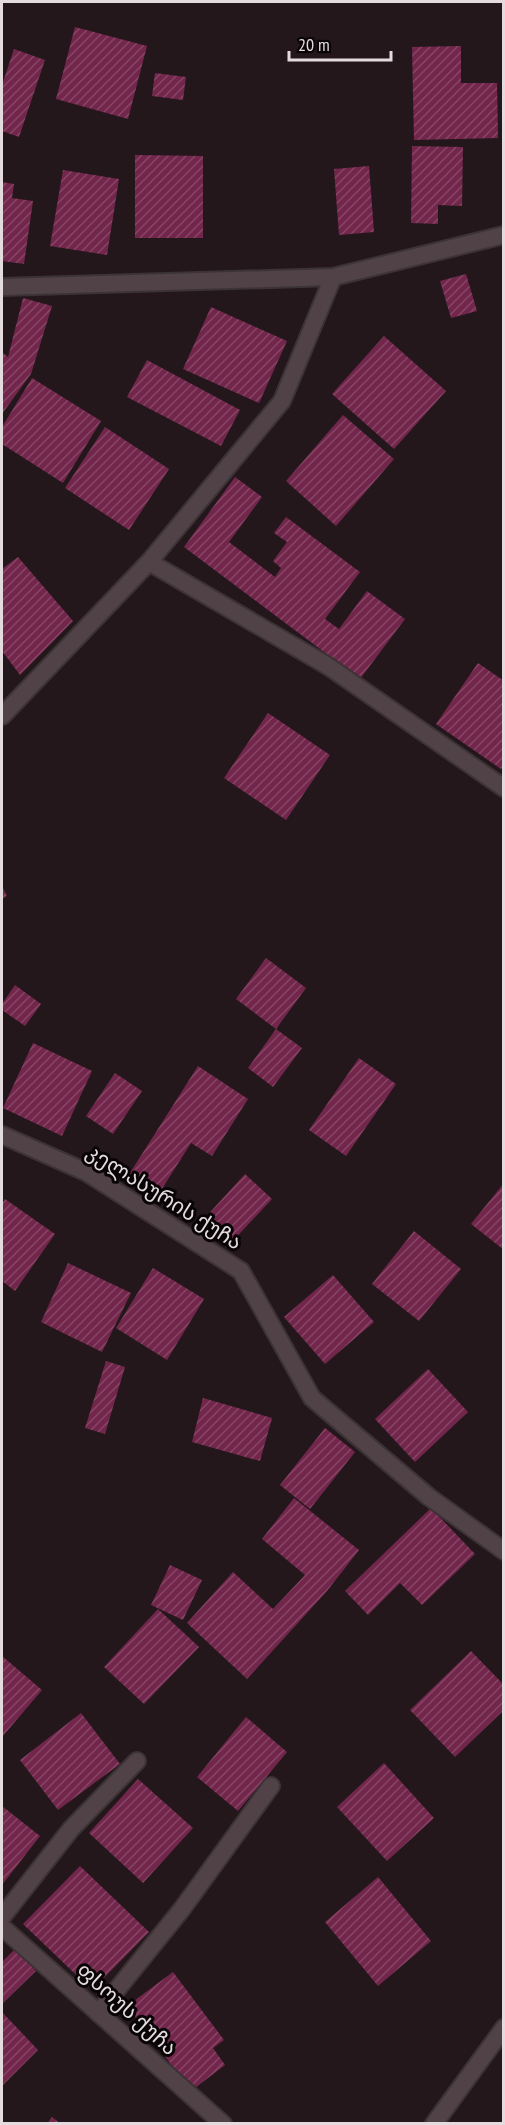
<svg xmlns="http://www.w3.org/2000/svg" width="505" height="2125" font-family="'PT Sans Narrow','Noto Sans Georgian',sans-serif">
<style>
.building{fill:url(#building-hatch)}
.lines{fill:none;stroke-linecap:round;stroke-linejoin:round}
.service-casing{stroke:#3c3336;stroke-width:20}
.minor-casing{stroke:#3c3336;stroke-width:20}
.tertiary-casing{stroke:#3c3336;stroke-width:20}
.service{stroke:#514248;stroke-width:16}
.minor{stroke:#514248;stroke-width:16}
.tertiary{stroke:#514248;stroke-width:16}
.labels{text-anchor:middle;stroke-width:6;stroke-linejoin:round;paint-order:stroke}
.street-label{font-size:21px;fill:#e4dbde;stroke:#090506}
</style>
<defs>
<pattern id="building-hatch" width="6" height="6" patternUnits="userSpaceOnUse" patternTransform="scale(1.5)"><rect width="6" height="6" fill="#72264b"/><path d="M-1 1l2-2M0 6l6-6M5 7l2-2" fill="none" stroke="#864564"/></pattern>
</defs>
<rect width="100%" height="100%" fill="#24171c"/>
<!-- building -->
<g class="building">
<polygon points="75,27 147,46 128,119 56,99"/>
<polygon points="461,46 461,83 497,83 498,138 414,140 412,47"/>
<polygon points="14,49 45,60 19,137 2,131 2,85"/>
<polygon points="155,73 186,77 183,100 152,96"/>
<polygon points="412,146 463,147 462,206 438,205 438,224 411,223"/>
<polygon points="135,155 203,156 203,238 135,238"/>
<polygon points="369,166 374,232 339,235 334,169"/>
<polygon points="63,170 119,179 107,255 50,246"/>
<polygon points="2,182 14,184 12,198 33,201 24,264 2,261"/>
<polygon points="466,274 477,311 451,318 440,281"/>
<polygon points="23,298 52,306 31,374 2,414 2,352 8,357"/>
<polygon points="211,307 287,341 259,403 183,369"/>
<polygon points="384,336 446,391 394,449 332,394"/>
<polygon points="147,360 240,410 221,446 127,397"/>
<polygon points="32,378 101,421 63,483 2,444 2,427"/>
<polygon points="343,415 394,459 336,526 286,481"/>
<polygon points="105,427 169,469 129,530 65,488"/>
<polygon points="235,477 262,497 229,542 275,577 281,568 273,561 287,542 274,533 286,517 360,572 325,619 339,629 367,591 405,619 360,679 184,547"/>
<polygon points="18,557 73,621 20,675 2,651 2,569"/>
<polygon points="478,663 504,681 504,766 501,769 436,724"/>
<polygon points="268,713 330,755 286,820 224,778"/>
<polygon points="2,886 7,896 2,899"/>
<polygon points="266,958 306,988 276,1029 236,999"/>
<polygon points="15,985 41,1004 25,1026 2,1010 2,1004"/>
<polygon points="276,1029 302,1048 273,1087 248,1068"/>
<polygon points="33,1043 92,1071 62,1136 3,1108"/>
<polygon points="359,1058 396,1084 346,1156 309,1130"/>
<polygon points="198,1066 248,1099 212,1156 191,1143 158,1195 128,1176"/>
<polygon points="115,1073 142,1091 113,1134 86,1116"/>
<polygon points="245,1174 272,1199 229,1245 203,1220"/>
<polygon points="504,1183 504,1250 471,1224"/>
<polygon points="5,1199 55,1234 15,1291 2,1281 2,1204"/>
<polygon points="414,1231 461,1269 419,1321 372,1284"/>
<polygon points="68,1263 131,1293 102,1352 41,1322"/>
<polygon points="153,1268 204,1299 167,1360 116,1328"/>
<polygon points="333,1275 374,1322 325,1364 284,1317"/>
<polygon points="106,1361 125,1367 105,1434 85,1428"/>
<polygon points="428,1369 468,1412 415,1462 375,1419"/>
<polygon points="203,1398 272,1418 260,1461 192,1442"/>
<polygon points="325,1428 355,1452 310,1509 280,1485"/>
<polygon points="294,1498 359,1550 327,1591 247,1679 187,1623 233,1572 273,1609 305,1575 262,1539"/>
<polygon points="431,1508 475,1554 422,1605 400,1583 368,1615 345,1591"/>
<polygon points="170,1565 202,1580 183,1620 151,1605"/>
<polygon points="158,1609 199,1647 144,1704 104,1667"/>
<polygon points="471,1651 504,1685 504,1710 455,1757 410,1710"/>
<polygon points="2,1656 42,1690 2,1737"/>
<polygon points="81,1713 120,1764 58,1810 20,1760"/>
<polygon points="246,1717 287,1752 238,1811 197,1777"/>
<polygon points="384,1763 434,1818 387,1861 337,1807"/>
<polygon points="138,1779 193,1828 143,1883 89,1833"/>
<polygon points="2,1806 40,1836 2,1885"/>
<polygon points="80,1866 149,1932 92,1990 23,1924"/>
<polygon points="378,1877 431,1941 378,1986 325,1922"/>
<polygon points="15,1949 36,1971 2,2004 2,1962"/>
<polygon points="173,1972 224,2040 213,2048 225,2065 191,2091 127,2006"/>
<polygon points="2,2012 38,2050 2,2086"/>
<polygon points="52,2117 61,2124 47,2124"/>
</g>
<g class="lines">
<defs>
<g id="service">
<polyline points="2,1917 71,1829 137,1761"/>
<polyline points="98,2013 182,1909 271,1786"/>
</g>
<g id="minor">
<polyline points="2,287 333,277 504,235"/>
<polyline points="149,562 328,666 504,788"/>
<polyline points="2,716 149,562 282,401 333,277"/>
<polyline points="2,1135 86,1172 241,1271 312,1398 429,1497 504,1551"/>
<polyline points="2,1927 223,2124"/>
</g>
<polyline id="tertiary" points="434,2124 504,2028"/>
</defs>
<!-- service casing -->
<use href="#service" class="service-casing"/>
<!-- minor casing -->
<use href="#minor" class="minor-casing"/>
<!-- tertiary casing -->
<use href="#tertiary" class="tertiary-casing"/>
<!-- service -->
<use href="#service" class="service"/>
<!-- minor -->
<use href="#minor" class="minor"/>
<!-- tertiary -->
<use href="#tertiary" class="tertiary"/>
</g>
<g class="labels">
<!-- street labels -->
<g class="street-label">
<text transform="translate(164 1197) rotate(32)" y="7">კელასურის ქუჩა</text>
<text transform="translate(127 2009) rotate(42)" y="7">ფსოუს ქუჩა</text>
</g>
</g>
<!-- border -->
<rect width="505" height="2125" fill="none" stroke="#e4dbde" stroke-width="6"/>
<!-- scale -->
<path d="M289 51v9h102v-9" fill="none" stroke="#e4dbde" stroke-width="3"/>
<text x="298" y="51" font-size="18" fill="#e4dbde" stroke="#090506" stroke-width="4.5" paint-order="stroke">20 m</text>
</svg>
